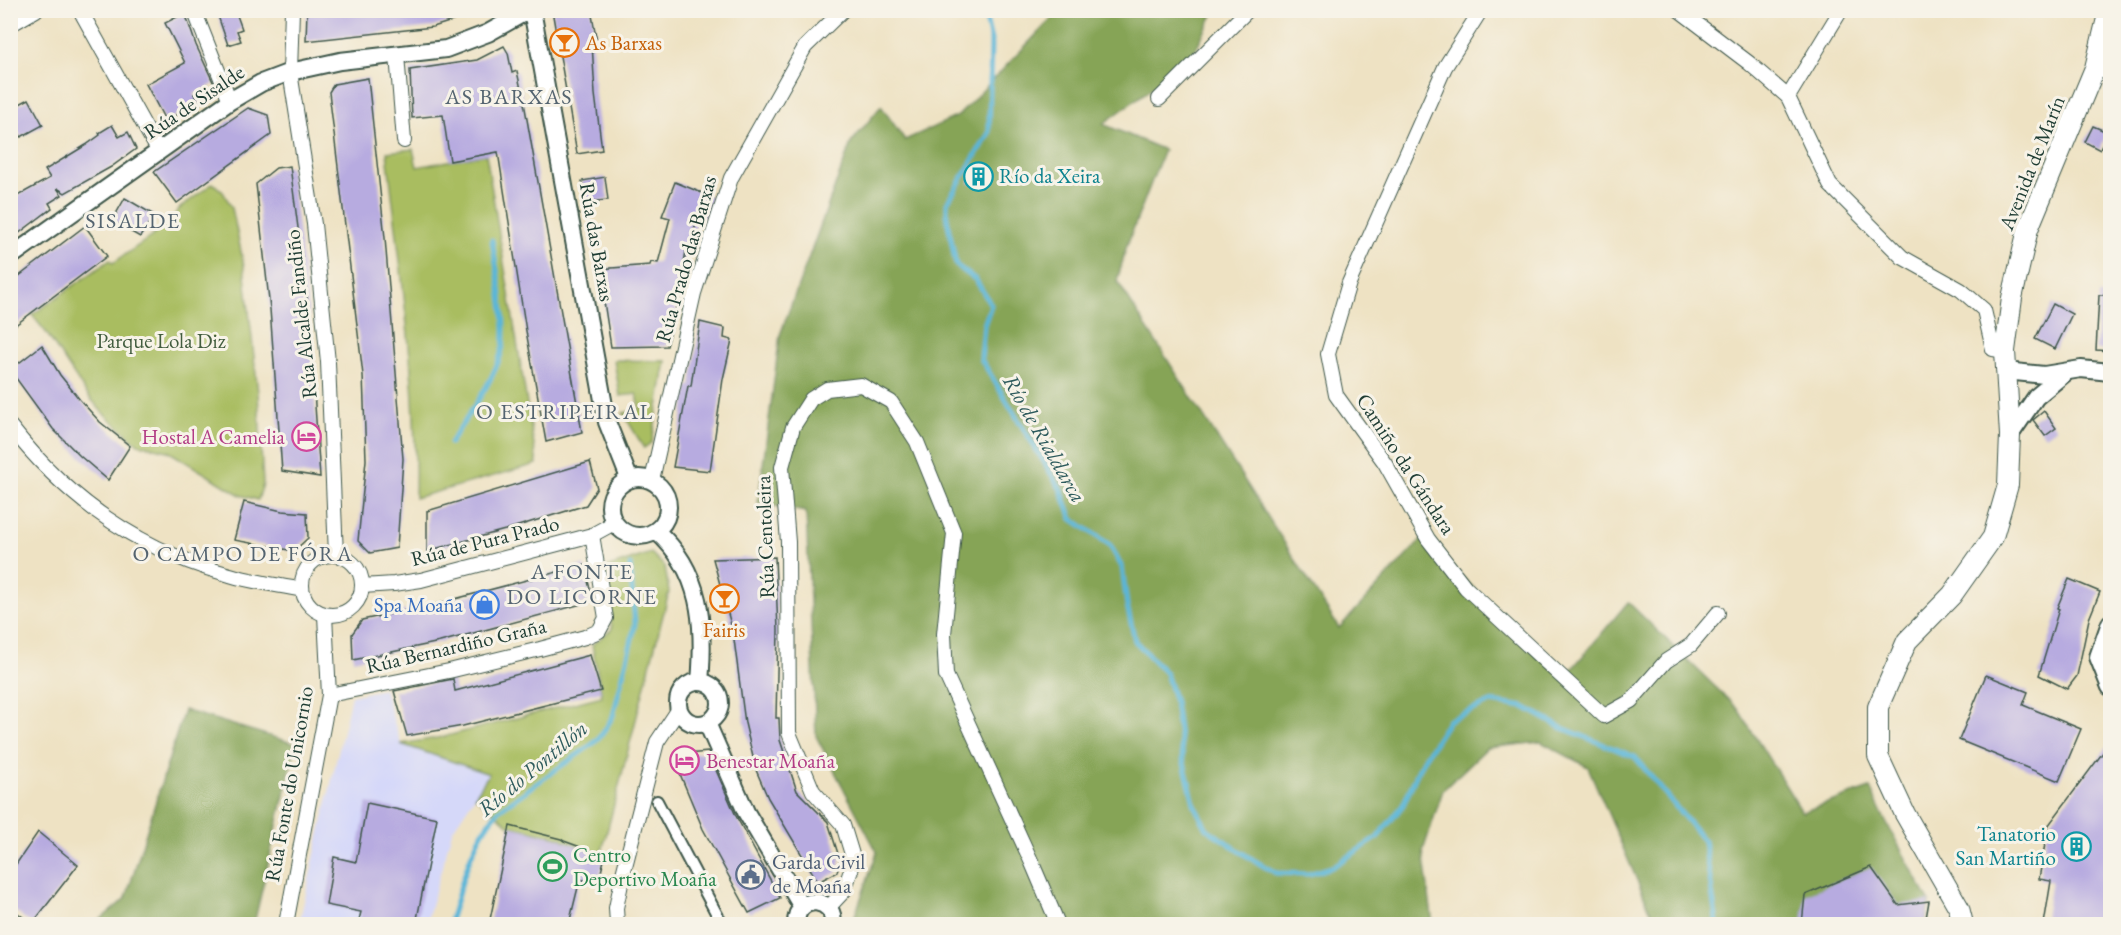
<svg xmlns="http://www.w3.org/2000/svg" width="2121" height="935" font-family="'EB Garamond',serif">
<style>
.built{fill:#d5d8f9}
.green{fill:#a9bd61;stroke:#647d4a;stroke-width:1.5}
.forest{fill:#86a457;stroke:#527046;stroke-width:1.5}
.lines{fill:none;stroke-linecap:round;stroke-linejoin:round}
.stream{stroke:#5ab6d8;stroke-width:5}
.building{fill:#b7abe0}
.pedestrian-casing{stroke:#3e5649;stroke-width:14}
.minor-casing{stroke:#3e5649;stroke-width:16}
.tertiary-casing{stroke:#3e5649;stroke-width:20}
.secondary-casing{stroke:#3e5649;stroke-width:22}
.pedestrian{stroke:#fff;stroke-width:10}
.minor{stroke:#fff;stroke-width:14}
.tertiary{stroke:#fff;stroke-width:16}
.secondary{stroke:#fff;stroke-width:20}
.labels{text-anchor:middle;stroke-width:6;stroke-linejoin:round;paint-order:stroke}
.food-label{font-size:21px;fill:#c56008;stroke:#f7f3e8;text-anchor:start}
.street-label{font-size:21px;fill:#1f3d34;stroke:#f7f3e8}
.culture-label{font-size:21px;fill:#0d838f;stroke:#f7f3e8;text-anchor:start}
.park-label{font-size:21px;fill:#425d3f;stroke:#f7f3e8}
.hotel-label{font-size:21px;fill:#b23c85;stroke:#f7f3e8;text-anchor:end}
.shop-label{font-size:21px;fill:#366cbe;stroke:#f7f3e8;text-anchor:end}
.leisure-label{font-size:21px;fill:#27864d;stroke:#f7f3e8;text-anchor:start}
.service-label{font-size:21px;fill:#4e5e75;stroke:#f7f3e8;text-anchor:start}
.neighbourhood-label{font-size:22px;letter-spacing:1.5px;fill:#546470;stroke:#f7f3e8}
.water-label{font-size:22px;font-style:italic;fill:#2e5b5d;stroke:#f7f3e8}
</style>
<rect width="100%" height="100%" fill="#f7f3e8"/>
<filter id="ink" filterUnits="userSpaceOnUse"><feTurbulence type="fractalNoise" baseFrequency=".0167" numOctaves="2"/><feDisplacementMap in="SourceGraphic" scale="12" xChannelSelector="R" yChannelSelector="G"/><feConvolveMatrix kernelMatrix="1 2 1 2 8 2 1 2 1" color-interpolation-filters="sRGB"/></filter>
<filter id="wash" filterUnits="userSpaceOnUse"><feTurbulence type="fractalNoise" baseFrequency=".008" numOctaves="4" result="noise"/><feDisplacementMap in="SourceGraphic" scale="24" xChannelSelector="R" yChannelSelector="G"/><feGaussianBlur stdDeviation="1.35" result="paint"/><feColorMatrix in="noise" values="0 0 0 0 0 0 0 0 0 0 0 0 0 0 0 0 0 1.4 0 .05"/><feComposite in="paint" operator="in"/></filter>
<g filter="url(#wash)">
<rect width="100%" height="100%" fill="#eee2c3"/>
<!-- built -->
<polygon class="built" points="384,689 401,744 490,774 452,831 426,924 299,924 351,696"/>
<!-- green -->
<g class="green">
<path d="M413,149l4,18 69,-13 51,310 -122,34c3,-116 -15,-231 -28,-346z"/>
<polygon points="213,183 223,192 232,208 244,266 258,393 263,484 258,500 240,495 168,451 138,444 102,412 86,393 45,331 32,315 110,260 113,263 152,236 168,223 180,208"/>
<polygon points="614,360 666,361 652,442 644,448 623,413 640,410 637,394 620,396"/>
<polygon points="651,553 665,567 669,592 601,855 564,841 561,838 510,826 475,796 489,774 401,744 443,737 602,696 592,645 612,629 606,568"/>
</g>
<!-- forest -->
<g class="forest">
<polygon points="1059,11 1215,11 1190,60 1103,124 1164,150 1127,245 1117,281 1339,628 1422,539 1566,676 1628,602 1738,709 1802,812 1870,788 1886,822 1929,901 1925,924 1656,924 1588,767 1541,742 1487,748 1443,790 1423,851 1433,924 852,924 877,852 816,736 806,512 758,503 780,335 851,143 881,106 905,140 958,116"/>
<polygon points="184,710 296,744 254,924 95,924 126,898"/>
</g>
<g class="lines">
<!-- stream -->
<g class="stream">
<polyline points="984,10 991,40 989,133 947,203 947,218 956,265 976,280 991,305 984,325 981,359 1061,490 1072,519 1110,545 1122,567 1127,605 1135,641 1166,673 1175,702 1183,759 1195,807 1207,829 1250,858 1276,873 1309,874 1332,867 1377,838 1403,805 1422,762 1449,720 1491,702 1524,707 1560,727 1635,757 1704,841 1717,924"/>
<path d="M450,443c18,-29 43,-59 52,-93 7,-23 -6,-83 -10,-110"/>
<path d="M449,924c13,-39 21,-83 50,-114l95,-67 9,-10 10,-17 18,-73 4,-19 -5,-59"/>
</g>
</g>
<g id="blocks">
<!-- building -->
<g class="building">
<polygon points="225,10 235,10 242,29 237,31 241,41 228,45 217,13"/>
<polygon points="307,10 475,10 475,14 433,27 306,41"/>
<polygon points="552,10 591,10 597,42 592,43 595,94 602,150 577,154"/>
<polygon points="185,13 196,45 214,84 194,94 200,104 184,116 182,111 166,122 146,84 185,63 165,23"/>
<polygon points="504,46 508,53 512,73 517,71 525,108 582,432 546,442 526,331 498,152 450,161 443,115 412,118 410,70 477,60"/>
<polygon points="368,78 385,238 403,459 397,548 370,553 358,541 366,460 363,375 329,92 334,84"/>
<polygon points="29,99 43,125 21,137 10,118 10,109"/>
<polygon points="248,108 268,115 271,135 177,203 154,172"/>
<polygon points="112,125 119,137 128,132 136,149 111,167 65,193 57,188 62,195 49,203 52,208 10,240 10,200 50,178 45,170 86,145 100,135 99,133"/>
<polygon points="2093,126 2107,132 2100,150 2085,142"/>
<polygon points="290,166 308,305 320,477 282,471 270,309 256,184 276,168"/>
<polygon points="973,166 986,169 982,187 969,183"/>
<polygon points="605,177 608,200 586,202 582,181"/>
<polygon points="675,182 712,197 701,223 696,223 689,251 686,251 675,315 667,346 611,347 599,269 650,265 651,262 658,263 670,218 662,216"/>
<polygon points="125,198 154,215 140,237 112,221"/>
<polygon points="85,226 107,256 10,329 10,283"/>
<polygon points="2099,295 2110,295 2110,351 2096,350"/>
<polygon points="2053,304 2072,314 2055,349 2035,339"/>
<polygon points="700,322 725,328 724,338 732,340 723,379 710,471 673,467 688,386 691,386"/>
<polygon points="42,345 60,375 80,400 100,422 130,446 108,480 80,456 53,429 10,370"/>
<polygon points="2044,411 2056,428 2045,436 2033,420"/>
<polygon points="590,462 597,488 586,505 505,530 427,551 427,511"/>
<polygon points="244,502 282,511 307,513 308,538 294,551 234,540"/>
<polygon points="775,557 778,630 776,718 779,718 780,740 797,791 828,822 840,860 837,872 818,882 768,798 756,770 745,723 733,632 713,559"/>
<polygon points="584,565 593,601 440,642 353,660 352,634 362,620 432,605"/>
<polygon points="2069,579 2100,592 2089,619 2077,676 2067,689 2039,675 2059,609 2057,608"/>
<polygon points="590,655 601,691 463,726 407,736 394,691 453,679 455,691"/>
<polygon points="1986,675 2028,692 2023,705 2081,729 2059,781 1959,740"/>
<polygon points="2110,743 2110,924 2044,924 2051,881 2039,879 2048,826"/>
<polygon points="708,752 736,816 780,898 749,913 703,829 680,774 687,754"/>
<polygon points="367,803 437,818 416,924 358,924 361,912 326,905 334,857 356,862"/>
<polygon points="510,826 561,839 564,841 605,856 598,884 580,879 569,924 489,924"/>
<polygon points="38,832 78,865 32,924 10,907 10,873"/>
<polygon points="1871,867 1898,905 1929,901 1925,924 1802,924 1805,895"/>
</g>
</g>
</g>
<g filter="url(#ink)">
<use href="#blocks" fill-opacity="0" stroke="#3e5649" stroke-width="1.5"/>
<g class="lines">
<defs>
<polyline id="pedestrian" points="657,801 722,924"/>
<g id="minor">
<polyline points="80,10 159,152"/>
<polyline points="194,10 230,101"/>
<polyline points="292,10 290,72 314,224 328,362 336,555"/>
<polyline points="1481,10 1445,67 1349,283 1328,354 1336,395 1385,463 1428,539 1466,588 1604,716 1631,701 1666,661 1691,645 1718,613"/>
<polyline points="1679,10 1749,63 1788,97 1830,185 1902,257 1961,290 1984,310 1993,349 2005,351"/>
<polyline points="10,25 36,10"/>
<polyline points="397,55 404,141"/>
<polyline points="2095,68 2110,73"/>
<polyline points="1788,97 1841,10"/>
<polyline points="1159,99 1248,10"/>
<path d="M10,426c57,73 131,125 220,149 23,7 48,10 72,15"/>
<polyline points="652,480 694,293 731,178 805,47 843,10"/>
<circle cx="332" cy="585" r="30"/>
<polyline points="362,586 394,584 421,580 592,535 614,523"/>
<polyline points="329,695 449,671 540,649 585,637 599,631 606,618 592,535"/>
<polyline points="828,908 844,891 854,861 843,825 813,791 789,733 788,542 782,467 793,427 811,399 827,389 861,385 891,402 917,442 954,533 944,634 946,675 1032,863 1058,924"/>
<polyline points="286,924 329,695 325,615"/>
<polyline points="617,924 616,908 623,874 657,742 679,709"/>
</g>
<g id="tertiary">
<polyline points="532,10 607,422 629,478"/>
<polyline points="10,257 230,101 261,83 290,72 340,61 446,49 488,33 529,10"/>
<polyline points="2006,371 2044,375 2081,369 2110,372"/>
<polyline points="2010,435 2036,397 2065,373"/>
<circle cx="639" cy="507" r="29"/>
<path d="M656,531c46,40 49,94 44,151"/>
<polyline points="2110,623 2098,657 2110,687"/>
<circle cx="699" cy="703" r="21"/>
<polyline points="707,723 746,812 802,907"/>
<path d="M796,924c0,-33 42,-25 36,0"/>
</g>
<polyline id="secondary" points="1963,924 1959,908 1905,814 1878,756 1878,707 1907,641 1952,595 1993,537 2008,485 2010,435 2005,351 2012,298 2028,229 2095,68 2109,10"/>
</defs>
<!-- pedestrian casing -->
<use href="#pedestrian" class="pedestrian-casing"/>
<!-- minor casing -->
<use href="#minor" class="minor-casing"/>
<!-- tertiary casing -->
<use href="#tertiary" class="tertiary-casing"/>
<!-- secondary casing -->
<use href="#secondary" class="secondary-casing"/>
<!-- pedestrian -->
<use href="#pedestrian" class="pedestrian"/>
<!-- minor -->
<use href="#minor" class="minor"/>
<!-- tertiary -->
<use href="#tertiary" class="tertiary"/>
<!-- secondary -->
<use href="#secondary" class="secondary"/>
</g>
</g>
<!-- icons -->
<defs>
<symbol id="bar-ring" viewBox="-11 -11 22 22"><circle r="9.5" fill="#f7f3e8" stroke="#e8710a" stroke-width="1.5"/><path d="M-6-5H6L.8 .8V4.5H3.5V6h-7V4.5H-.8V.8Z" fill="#e8710a"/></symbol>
<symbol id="building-ring" viewBox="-11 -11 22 22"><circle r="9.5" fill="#f7f3e8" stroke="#0f9aa8" stroke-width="1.5"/><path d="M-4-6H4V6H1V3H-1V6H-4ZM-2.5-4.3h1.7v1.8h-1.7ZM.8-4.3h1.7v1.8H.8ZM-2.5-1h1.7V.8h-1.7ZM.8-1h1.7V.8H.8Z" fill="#0f9aa8"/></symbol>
<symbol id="hotel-ring" viewBox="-11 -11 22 22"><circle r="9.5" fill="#f7f3e8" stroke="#d1479c" stroke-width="1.5"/><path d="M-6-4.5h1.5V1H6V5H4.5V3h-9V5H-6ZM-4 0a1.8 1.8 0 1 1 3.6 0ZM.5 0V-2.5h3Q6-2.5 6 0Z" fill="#d1479c"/></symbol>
<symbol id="shop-ring" viewBox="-11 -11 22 22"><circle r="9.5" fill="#f7f3e8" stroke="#3f7fe0" stroke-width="1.5"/><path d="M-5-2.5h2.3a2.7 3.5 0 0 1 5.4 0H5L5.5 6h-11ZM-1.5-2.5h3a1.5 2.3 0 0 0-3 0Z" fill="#3f7fe0"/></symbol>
<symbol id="stadium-ring" viewBox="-11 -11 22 22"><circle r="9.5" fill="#f7f3e8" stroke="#2e9e5b" stroke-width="1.5"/><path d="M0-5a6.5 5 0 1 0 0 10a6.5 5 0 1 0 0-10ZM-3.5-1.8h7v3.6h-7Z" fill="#2e9e5b"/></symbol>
<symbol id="civic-ring" viewBox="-11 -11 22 22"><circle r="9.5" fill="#f7f3e8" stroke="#5c6f8a" stroke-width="1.5"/><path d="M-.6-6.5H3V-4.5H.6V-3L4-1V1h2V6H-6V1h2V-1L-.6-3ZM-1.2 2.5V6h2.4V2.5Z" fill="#5c6f8a"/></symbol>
</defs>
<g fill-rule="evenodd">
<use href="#bar-ring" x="548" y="26" width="33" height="33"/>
<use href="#building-ring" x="962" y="160" width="33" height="33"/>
<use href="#hotel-ring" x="290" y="420" width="33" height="33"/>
<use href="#bar-ring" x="708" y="582" width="33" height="33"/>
<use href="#shop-ring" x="468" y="588" width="33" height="33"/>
<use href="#hotel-ring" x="668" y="744" width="33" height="33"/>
<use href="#building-ring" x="2060" y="830" width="33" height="33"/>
<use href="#stadium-ring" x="536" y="850" width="33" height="33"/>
<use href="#civic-ring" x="734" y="858" width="33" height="33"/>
</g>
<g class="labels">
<!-- food labels -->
<g class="food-label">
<text x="585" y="50">As Barxas</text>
<text x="724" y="637" text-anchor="middle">Fairis</text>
</g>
<!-- street labels -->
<g class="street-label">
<text transform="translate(194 102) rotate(-34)" y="7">Rúa de Sisalde</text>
<text transform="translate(2032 163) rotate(-68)" y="7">Avenida de Marín</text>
<text transform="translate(597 242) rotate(80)" y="7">Rúa das Barxas</text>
<text transform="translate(686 259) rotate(-74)" y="7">Rúa Prado das Barxas</text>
<text transform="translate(301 314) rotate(-96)" y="7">Rúa Alcalde Fandiño</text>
<text transform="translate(1406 464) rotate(57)" y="7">Camiño da Gándara</text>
<text transform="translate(765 537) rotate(-92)" y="7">Rúa Centoleira</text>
<text transform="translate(485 541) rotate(-14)" y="7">Rúa de Pura Prado</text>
<text transform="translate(456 646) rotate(-13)" y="7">Rúa Bernardiño Graña</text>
<text transform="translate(289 784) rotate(-80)" y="7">Rúa Fonte do Unicornio</text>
</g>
<!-- culture labels -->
<g class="culture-label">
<text x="999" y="183">Río da Xeira</text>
<text x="2056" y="841" text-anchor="end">Tanatorio<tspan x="2056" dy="24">San Martiño</tspan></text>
</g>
<!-- park labels -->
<g class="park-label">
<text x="161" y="348">Parque Lola Diz</text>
</g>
<!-- hotel labels -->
<g class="hotel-label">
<text x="285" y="444">Hostal A Camelia</text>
<text x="706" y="768" text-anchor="start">Benestar Moaña</text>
</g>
<!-- shop labels -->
<g class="shop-label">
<text x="463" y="612">Spa Moaña</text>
</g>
<!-- leisure labels -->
<g class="leisure-label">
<text x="573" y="862">Centro<tspan x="573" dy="24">Deportivo Moaña</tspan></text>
</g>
<!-- service labels -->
<g class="service-label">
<text x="772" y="869">Garda Civil<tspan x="772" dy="24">de Moaña</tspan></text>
</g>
<!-- neighbourhood labels -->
<g class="neighbourhood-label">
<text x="509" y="104">AS BARXAS</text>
<text x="133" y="228">SISALDE</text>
<text x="565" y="419">O ESTRIPEIRAL</text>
<text x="243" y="561">O CAMPO DE FÓRA</text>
<text x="582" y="579">A FONTE<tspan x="582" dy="25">DO LICORNE</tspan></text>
</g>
<!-- water labels -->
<g class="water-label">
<text transform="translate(1045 438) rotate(60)" y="8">Río de Rialdarca</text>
<text transform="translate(532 768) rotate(-40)" y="8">Río do Pontillón</text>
</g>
</g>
<!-- margin -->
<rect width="2121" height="935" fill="none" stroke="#f7f3e8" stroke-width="36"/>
</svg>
